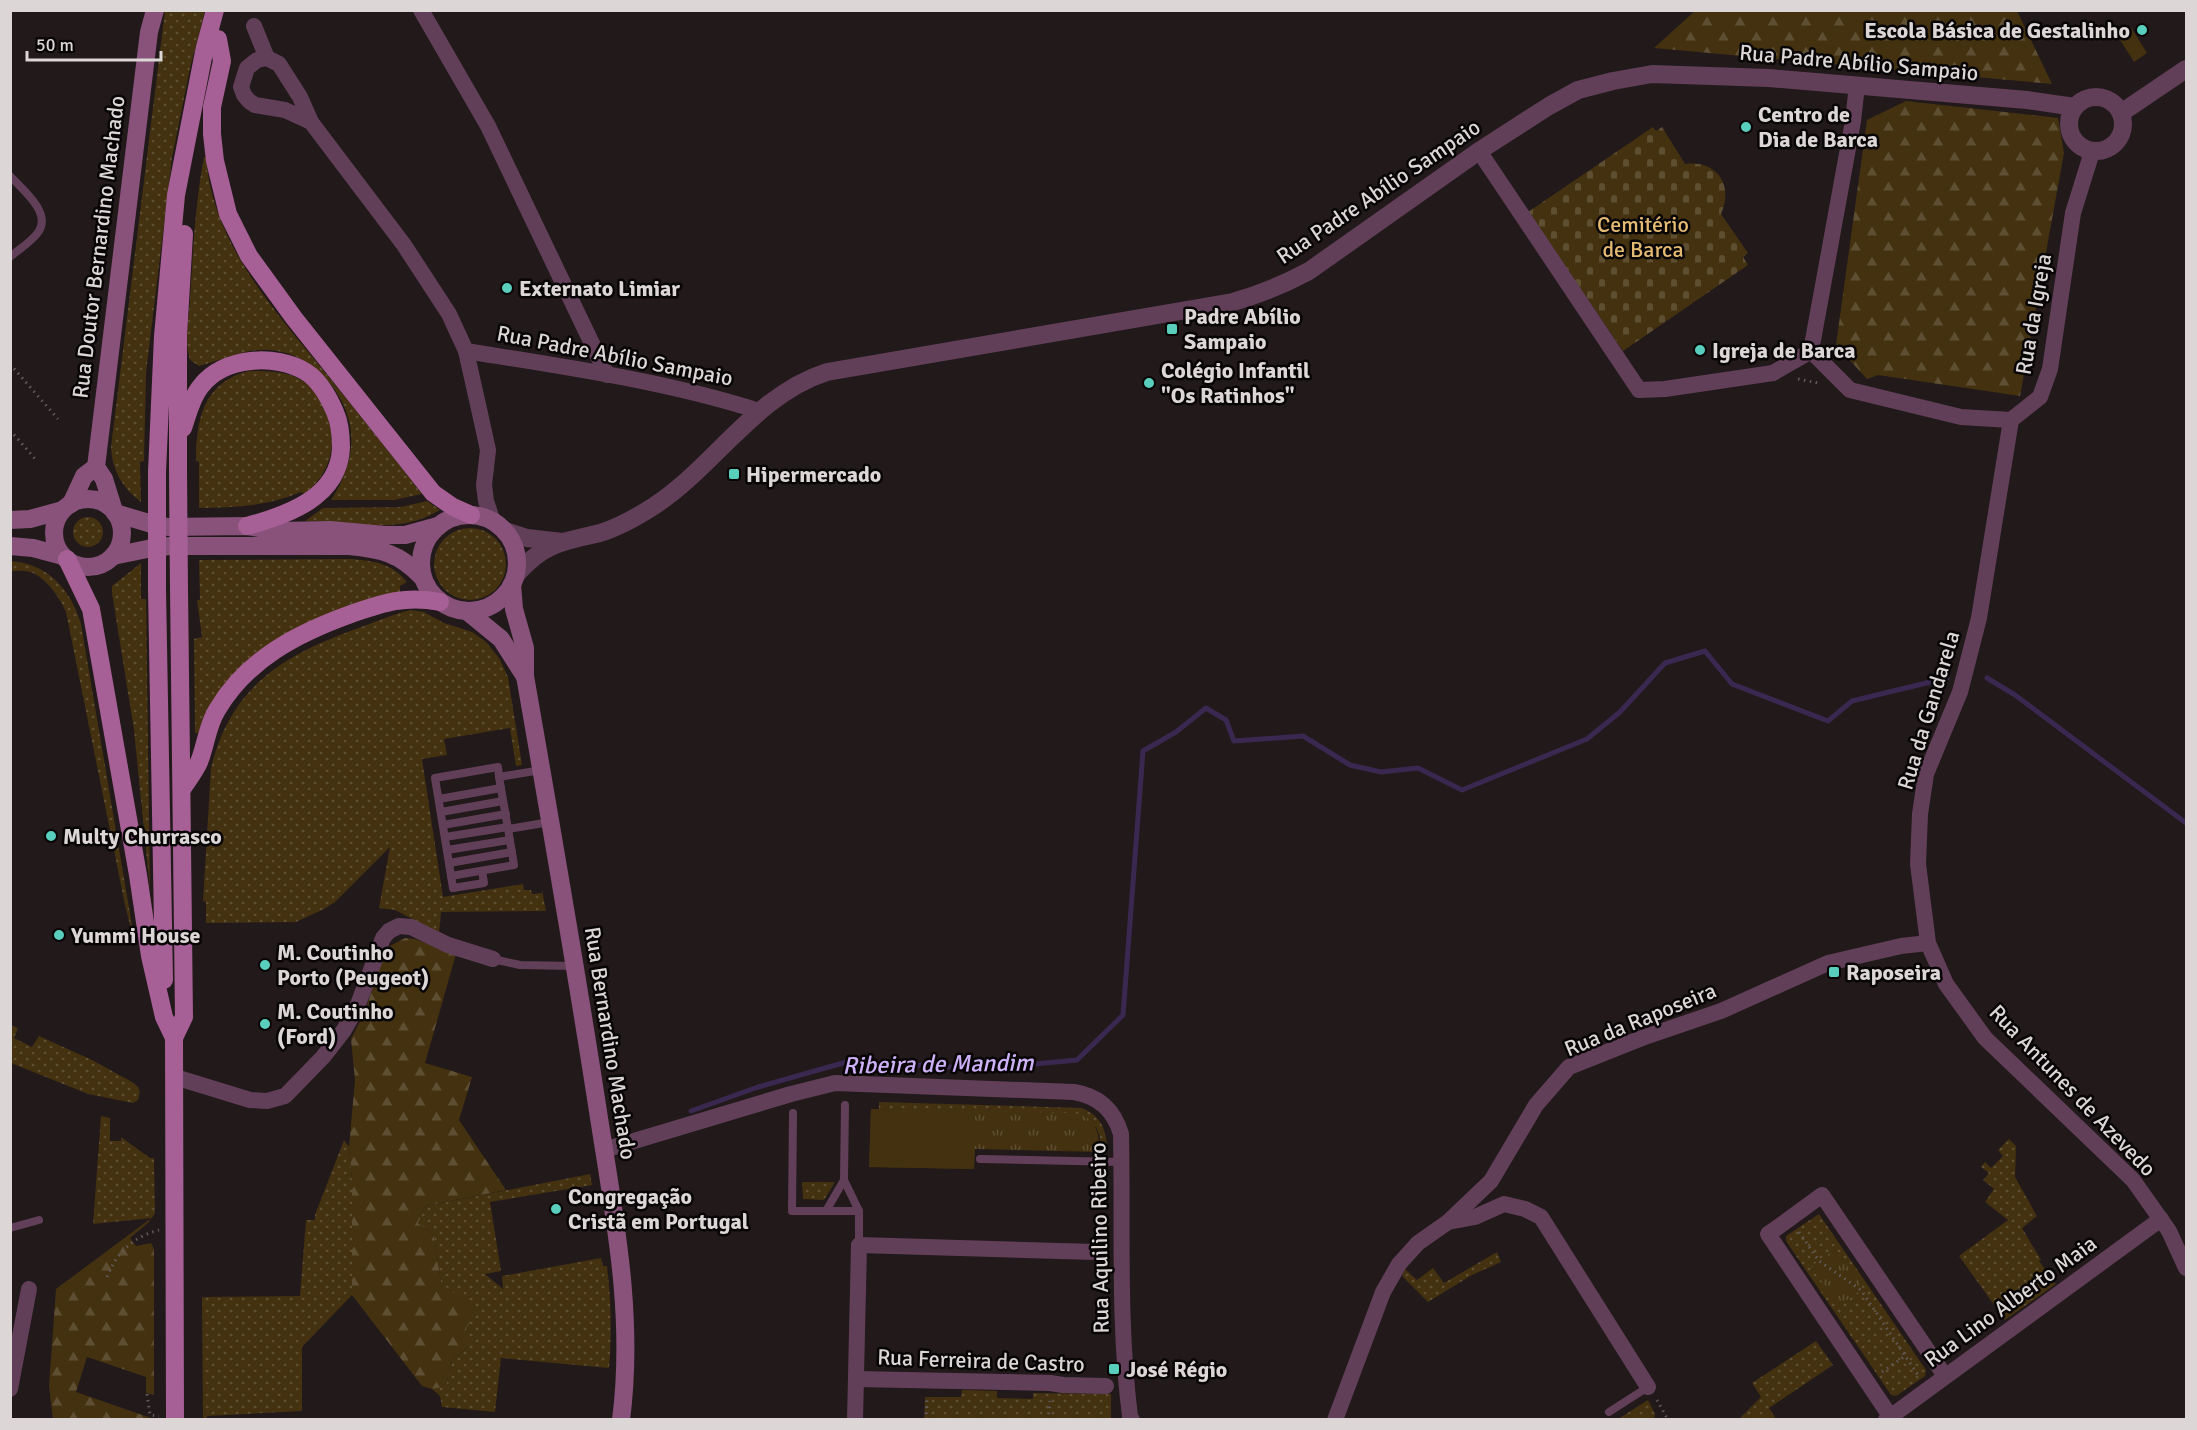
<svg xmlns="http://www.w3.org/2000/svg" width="2197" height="1430" font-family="Signika,sans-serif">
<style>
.grass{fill:url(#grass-dots)}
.forest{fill:url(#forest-firs)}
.cemetery{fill:url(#cemetery-stones)}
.park{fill:url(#park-tufts)}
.pitch{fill:#433110}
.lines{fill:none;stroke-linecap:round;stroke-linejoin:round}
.stream{stroke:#3a2851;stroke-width:5}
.path{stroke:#625a5b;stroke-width:3;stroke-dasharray:1.5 4.5;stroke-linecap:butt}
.service{stroke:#613f58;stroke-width:8}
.minor{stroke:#613f58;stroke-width:16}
.tertiary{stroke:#613f58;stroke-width:18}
.secondary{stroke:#88527a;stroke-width:18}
.primary{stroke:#a66095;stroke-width:18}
.primary-bridge{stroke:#a66095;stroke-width:18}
.poi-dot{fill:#5acebd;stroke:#080506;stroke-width:2}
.labels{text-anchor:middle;stroke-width:5;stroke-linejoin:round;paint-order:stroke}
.poi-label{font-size:22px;font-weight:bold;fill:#dcd6d6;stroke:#080506;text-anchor:start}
.street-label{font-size:22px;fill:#dcd6d6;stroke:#080506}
.park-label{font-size:22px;fill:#e5bb73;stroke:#080506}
.water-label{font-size:24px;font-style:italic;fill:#ceb2f9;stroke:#080506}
</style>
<defs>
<pattern id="grass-dots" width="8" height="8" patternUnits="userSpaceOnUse" patternTransform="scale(1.5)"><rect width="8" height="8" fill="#433110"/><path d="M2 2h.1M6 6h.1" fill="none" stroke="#5e4e32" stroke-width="1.8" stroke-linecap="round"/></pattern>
<pattern id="forest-firs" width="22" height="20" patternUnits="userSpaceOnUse" patternTransform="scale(1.5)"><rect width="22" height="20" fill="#433110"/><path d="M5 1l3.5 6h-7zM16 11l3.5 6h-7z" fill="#5e4e32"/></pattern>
<pattern id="cemetery-stones" width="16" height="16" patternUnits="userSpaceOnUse" patternTransform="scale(1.5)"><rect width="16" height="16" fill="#433110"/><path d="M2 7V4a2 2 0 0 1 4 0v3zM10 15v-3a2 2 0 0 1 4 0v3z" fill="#5e4e32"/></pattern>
<pattern id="park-tufts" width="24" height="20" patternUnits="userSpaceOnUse" patternTransform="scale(1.5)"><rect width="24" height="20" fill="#433110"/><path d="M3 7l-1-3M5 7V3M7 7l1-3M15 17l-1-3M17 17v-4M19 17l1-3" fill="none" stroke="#5e4e32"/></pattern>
</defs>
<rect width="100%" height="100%" fill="#22191a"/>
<!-- grass -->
<g class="grass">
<path d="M165,11h40l-15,57 -18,90 -26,215 -2,88 -4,1 1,40c-19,-14 -29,-32 -30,-55z"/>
<path d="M204,157h2c6,87 70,155 122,219 32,39 63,79 94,118l-28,6h-63c26,-40 29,-80 -2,-118 -15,-18 -35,-30 -59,-32 -25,-2 -47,10 -71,16l-9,-6c-6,-18 -1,-41 0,-60 3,-48 5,-96 14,-143z"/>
<path d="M249,371c20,0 42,0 58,13 8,6 12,15 16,23 17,32 9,66 -19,87l-3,-2c-33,14 -67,16 -102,16v-46l-3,-1c0,-41 7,-79 53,-90z"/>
<path d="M427,501l13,9c-43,26 -87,11 -135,11l18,-13 78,-1z"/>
<circle cx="88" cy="532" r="15"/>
<circle cx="470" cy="564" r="36"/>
<path d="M352,559c22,2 40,4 55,23l-7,4v6l-85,28 -112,99 -5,14h-3l-1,-94 8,-2 -5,-37h3l-1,-40z"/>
<path d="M10,561c38,2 61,29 71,63l55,325 -11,-44 -59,-293c-6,-14 -20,-35 -36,-40 -6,-2 -13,-1 -19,-1z"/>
<polygon points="141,563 141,599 146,599 150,890 134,730 112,593 112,586"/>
<path d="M410,610l14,2 20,11 28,9 14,10 13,16 9,19 14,88 -6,1 -6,-38 -66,11 3,16 -25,4 21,138 80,-13 1,6h7l1,4 10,-1v-3l4,21 -105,1 -2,21 -44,-23 -16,-2 11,-61 -55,55 -11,7 -28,13 -90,1v-21l-3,-1 8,-133c19,-80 71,-112 142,-138 19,-7 38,-15 57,-20z"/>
<polygon points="11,1025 18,1028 14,1038 32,1047 39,1036 92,1060 132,1082 138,1087 140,1092 138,1100 133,1103 88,1094 11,1063"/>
<path d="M879,1102l203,6c21,9 25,24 25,44h-8l1,-15 -4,-10 -217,-18z"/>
<polygon points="101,1116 110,1118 110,1141 121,1141 121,1137 150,1158 154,1158 155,1213 152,1218 93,1224"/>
<polygon points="2009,1139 2016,1146 2015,1177 2037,1216 2022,1228 2041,1260 2039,1261 2056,1284 2005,1320 1959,1256 2008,1220 1985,1202 1994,1189 1983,1180 1989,1173 1981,1167 1985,1162 1991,1168 2003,1156 1998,1150"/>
<polygon points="344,1140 349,1147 352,1180 352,1295 302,1347 302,1411 207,1416 207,1419 203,1419 202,1297 300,1296 306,1220 315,1220 315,1215"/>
<path d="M590,1174l2,11 -102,17 11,69 -16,3 18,15 -1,-13 99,-18 2,8h4c4,34 5,67 2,102l-108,-10 -6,54 -53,-5 -2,-11 -8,-7 14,-4 6,-26 16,-11 -27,-65 -7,-48 -16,-12 7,-17z"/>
<polygon points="802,1182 835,1182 824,1200 803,1199"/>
<polygon points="1819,1214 1926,1370 1925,1376 1896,1396 1891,1395 1786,1241 1786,1236"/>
<polygon points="1497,1252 1501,1262 1472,1275 1428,1302 1402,1276 1405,1269 1417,1280 1433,1268 1444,1283"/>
<polygon points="1816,1341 1833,1365 1769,1408 1776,1419 1739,1419 1761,1397 1752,1383"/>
<polygon points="962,1390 997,1391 997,1398 1033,1399 1033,1393 1111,1394 1111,1419 924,1420 925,1397 961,1397"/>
<polygon points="1648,1400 1655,1414 1654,1419 1618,1419"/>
</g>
<!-- forest -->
<g class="forest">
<polygon points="1696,10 2017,11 2052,84 1654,48"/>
<polygon points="1906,101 2058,118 2064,153 2020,396 1878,375 1867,379 1836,345 1867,120"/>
<polygon points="405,938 415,939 456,954 425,1063 472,1077 459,1120 506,1190 425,1206 418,1223 434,1235 441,1283 477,1311 465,1330 468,1348 452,1359 446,1386 432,1389 422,1386 352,1295 352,1180 349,1147 355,1080 351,1039 365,1011 383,957 390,946"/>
<polygon points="150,1219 149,1222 130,1238 136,1246 151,1243 154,1249 154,1395 146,1393 146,1377 87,1357 76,1392 154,1419 53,1419 49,1386 56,1289"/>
</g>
<!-- cemetery -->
<path class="cemetery" d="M1653,127l3,4 6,-4 23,37c32,-4 49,21 36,50l27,39 -5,4 5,8 -125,86 -95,-139z"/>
<!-- park -->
<g class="park">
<path d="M871,1109l204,4c21,5 25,20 24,39l-124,-3 -1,20 -105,-2z"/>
<polygon points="1836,1249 1863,1289 1838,1306 1811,1266"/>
</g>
<!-- pitch -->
<g class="pitch">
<polygon points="2131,27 2147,53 2134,62 2117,35"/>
<polygon points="871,1109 975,1111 974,1169 869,1167"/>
</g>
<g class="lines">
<!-- stream -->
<g class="stream">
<polyline points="1987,678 2015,695 2186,823"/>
<polyline points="691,1111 758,1087 850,1061 981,1069 1077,1060 1123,1015 1143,751 1176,732 1206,708 1226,720 1234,741 1303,736 1350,765 1381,772 1418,768 1462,790 1587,739 1620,712 1665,663 1705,651 1732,684 1828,721 1852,701 1947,678"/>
</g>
<!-- path -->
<g class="path">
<polyline points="10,364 58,419"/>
<polyline points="1798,379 1818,383"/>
<polyline points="10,430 37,461"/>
<polyline points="1799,1232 1819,1261 1861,1290 1918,1375"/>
<path d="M107,1277c10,-25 26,-40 52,-47"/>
<polyline points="1882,1372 1905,1356"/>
<polyline points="147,1394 150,1415 159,1416"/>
<polyline points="1657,1400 1668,1420"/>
<polyline points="926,1420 927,1397"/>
<polyline points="1048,1420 1050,1401"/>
</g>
<!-- service -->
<g class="service">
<path d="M10,176c12,13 41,36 29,55 -6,10 -20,18 -29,26"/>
<polyline points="541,770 499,777 508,829 550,822"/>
<polyline points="439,799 501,788"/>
<polyline points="441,812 503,801"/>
<polyline points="443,825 506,814"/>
<polyline points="445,837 508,827"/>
<polyline points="447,850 510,840"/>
<polyline points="449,863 512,852"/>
<polyline points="482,871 484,883 453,888 435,778 498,767 499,777"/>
<polyline points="451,876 514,865 508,829"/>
<polyline points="493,959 520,965 574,966"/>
<polyline points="845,1105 844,1180 859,1211 859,1245"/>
<polyline points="793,1113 792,1211 859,1211"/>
<polyline points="980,1159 1121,1162"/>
<polyline points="826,1211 844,1180"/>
<polyline points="10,1228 39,1220"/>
<polyline points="1609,1412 1648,1387"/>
</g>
<!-- minor -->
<g class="minor">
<polyline points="421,10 488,126 607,375"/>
<polyline points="254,26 267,58"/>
<polyline points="311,122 285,110 255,105 249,101 244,95 241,87 247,68 257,60 267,58 279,64 300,97 311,122 404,245 449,314 466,351 481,418 488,450 484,485 486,501 493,522"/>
<polyline points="1479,151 1639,390 1665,389 1773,373 1811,351 1853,121 1857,85"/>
<path d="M466,351c99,16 199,30 293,60"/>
<polyline points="1811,351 1850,390 1961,417 2011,420 2040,397 2050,369 2073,213 2092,152"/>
<polyline points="2011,420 1979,618 1960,692 1926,774 1920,814 1918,864 1928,943 1946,984 1985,1038 2133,1180 2169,1231 2186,1268"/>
<polyline points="175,1077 250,1100 267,1101 285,1096 323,1057 344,1030 357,1007 383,938 389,931 399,926 411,927 448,945 493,959"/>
<path d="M604,1150l187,-56 44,-11 239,9c25,4 40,18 47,42 2,94 -3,189 9,282l2,4"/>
<polyline points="1448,1222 1475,1217 1504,1204 1525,1209 1541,1217 1648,1387"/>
<polyline points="856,1379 1050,1383 1063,1385 1106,1386"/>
<polyline points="10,1389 29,1289"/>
<polyline points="1890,1416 1768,1234 1774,1230 1822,1195 1945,1376"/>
<polyline points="855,1420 859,1245 1095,1252"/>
<polyline points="1335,1420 1383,1292 1399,1264 1418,1243 1448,1222 1491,1181 1536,1105 1569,1067 1642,1038 1721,1011 1828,963 1901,946 1928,943"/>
<polyline points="1886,1420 2161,1219"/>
</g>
<!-- tertiary -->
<g class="tertiary">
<circle cx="2096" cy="124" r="27"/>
<polyline points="2121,113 2186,69"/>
<polyline points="505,531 527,538 562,542"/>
<path d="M516,575c7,-8 15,-16 24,-22 18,-12 39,-15 60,-20 20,-6 37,-16 54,-27 61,-40 101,-111 173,-134l406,-70c28,-8 52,-18 76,-31l170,-120 70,-45 29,-16 35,-9 39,-7 117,4 258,22 48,7"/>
</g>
<!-- secondary -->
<g class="secondary">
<circle cx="88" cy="533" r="34"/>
<polyline points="71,504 84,476 96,467"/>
<polyline points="114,511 104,479 96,467 149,32 155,10"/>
<polyline points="115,513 152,524 168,527 247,526 278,531 330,530 385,535 405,535 438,526"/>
<circle cx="469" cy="563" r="48"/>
<polyline points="10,520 30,519 63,510"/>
<polyline points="10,546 33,548 63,556"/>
<path d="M113,556l39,-8 18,-2h179c32,3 50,7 73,31"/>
<path d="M512,584l2,25 11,39v28c25,143 50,286 72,429 16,105 38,208 24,315"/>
<polyline points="468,612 501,639 524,675"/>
</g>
<!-- primary -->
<g class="primary">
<polyline points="218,39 222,61 212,107 212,134 215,161 228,214 249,256 294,318 433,493 453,507 471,515"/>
<path d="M183,428c5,-14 8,-30 18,-42 22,-29 75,-33 105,-14 13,8 23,26 29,40 5,11 6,23 6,36 -2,49 -53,67 -94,78"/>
<polyline points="157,472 163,336 176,195 205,47 215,10"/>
<polyline points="178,472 178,336 184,234"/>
<polyline points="67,559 91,609 138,875 150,956 164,1017 174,1038 175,1420"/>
<polyline points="157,589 164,980"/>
<path d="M182,789c6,-9 13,-18 17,-27 7,-17 8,-36 18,-52 30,-51 81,-77 134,-96 32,-11 55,-19 89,-12"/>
<polyline points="174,1038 184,1017 179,589"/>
</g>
<!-- primary-bridge -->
<g class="primary-bridge">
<polyline points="157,472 157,589"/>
<polyline points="178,472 179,589"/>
</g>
</g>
<!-- markers -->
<g class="poi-dot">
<circle cx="2142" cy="30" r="6"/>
<circle cx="1746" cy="127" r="6"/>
<circle cx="507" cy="288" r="6"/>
<rect x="1166" y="323" width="12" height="12" rx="3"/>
<circle cx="1700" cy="350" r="6"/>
<circle cx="1149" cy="383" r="6"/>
<rect x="728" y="468" width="12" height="12" rx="3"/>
<circle cx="51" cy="836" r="6"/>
<circle cx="59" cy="935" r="6"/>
<circle cx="265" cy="965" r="6"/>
<rect x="1828" y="966" width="12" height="12" rx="3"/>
<circle cx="265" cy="1024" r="6"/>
<circle cx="556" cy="1209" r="6"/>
<rect x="1108" y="1363" width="12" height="12" rx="3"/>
</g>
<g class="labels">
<!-- poi labels -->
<g class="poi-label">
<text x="2130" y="38" text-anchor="end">Escola Básica de Gestalinho</text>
<text x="1758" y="122">Centro de<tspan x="1758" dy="25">Dia de Barca</tspan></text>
<text x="519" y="296">Externato Limiar</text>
<text x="1184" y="324">Padre Abílio<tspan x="1184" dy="25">Sampaio</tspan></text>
<text x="1712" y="358">Igreja de Barca</text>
<text x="1161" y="378">Colégio Infantil<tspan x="1161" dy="25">"Os Ratinhos"</tspan></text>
<text x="746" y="482">Hipermercado</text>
<text x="63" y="844">Multy Churrasco</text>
<text x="71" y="943">Yummi House</text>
<text x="277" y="960">M. Coutinho<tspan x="277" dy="25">Porto (Peugeot)</tspan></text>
<text x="1846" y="980">Raposeira</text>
<text x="277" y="1019">M. Coutinho<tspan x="277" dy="25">(Ford)</tspan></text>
<text x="568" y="1204">Congregação<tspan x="568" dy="25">Cristã em Portugal</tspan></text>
<text x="1126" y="1377">José Régio</text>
</g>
<!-- street labels -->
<g class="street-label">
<text transform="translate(1859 62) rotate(5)" y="8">Rua Padre Abílio Sampaio</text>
<text transform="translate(1378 191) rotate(-34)" y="8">Rua Padre Abílio Sampaio</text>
<text transform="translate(98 247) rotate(-83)" y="8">Rua Doutor Bernardino Machado</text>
<text transform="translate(2033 314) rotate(-80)" y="8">Rua da Igreja</text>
<text transform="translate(615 355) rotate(11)" y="8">Rua Padre Abílio Sampaio</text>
<text transform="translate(1928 710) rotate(-73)" y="8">Rua da Gandarela</text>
<text transform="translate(1640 1019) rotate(-22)" y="8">Rua da Raposeira</text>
<text transform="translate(611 1043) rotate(81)" y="8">Rua Bernardino Machado</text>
<text transform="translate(2073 1090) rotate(46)" y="8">Rua Antunes de Azevedo</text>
<text transform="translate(1099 1238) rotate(-91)" y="8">Rua Aquilino Ribeiro</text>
<text transform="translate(2010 1301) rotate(-36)" y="8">Rua Lino Alberto Maia</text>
<text transform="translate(981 1360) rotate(2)" y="8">Rua Ferreira de Castro</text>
</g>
<!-- park labels -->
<g class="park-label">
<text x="1643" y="232">Cemitério<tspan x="1643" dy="25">de Barca</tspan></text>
</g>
<!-- water labels -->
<g class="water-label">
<text transform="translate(938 1064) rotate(-1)" y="8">Ribeira de Mandim</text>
</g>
</g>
<!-- border -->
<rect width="2197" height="1430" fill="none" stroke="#dcd6d6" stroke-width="24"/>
<!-- scale -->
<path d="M27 51v9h134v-9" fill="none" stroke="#dcd6d6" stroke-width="3"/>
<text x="36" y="51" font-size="18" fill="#dcd6d6" stroke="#080506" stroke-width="4.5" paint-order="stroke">50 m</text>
</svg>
